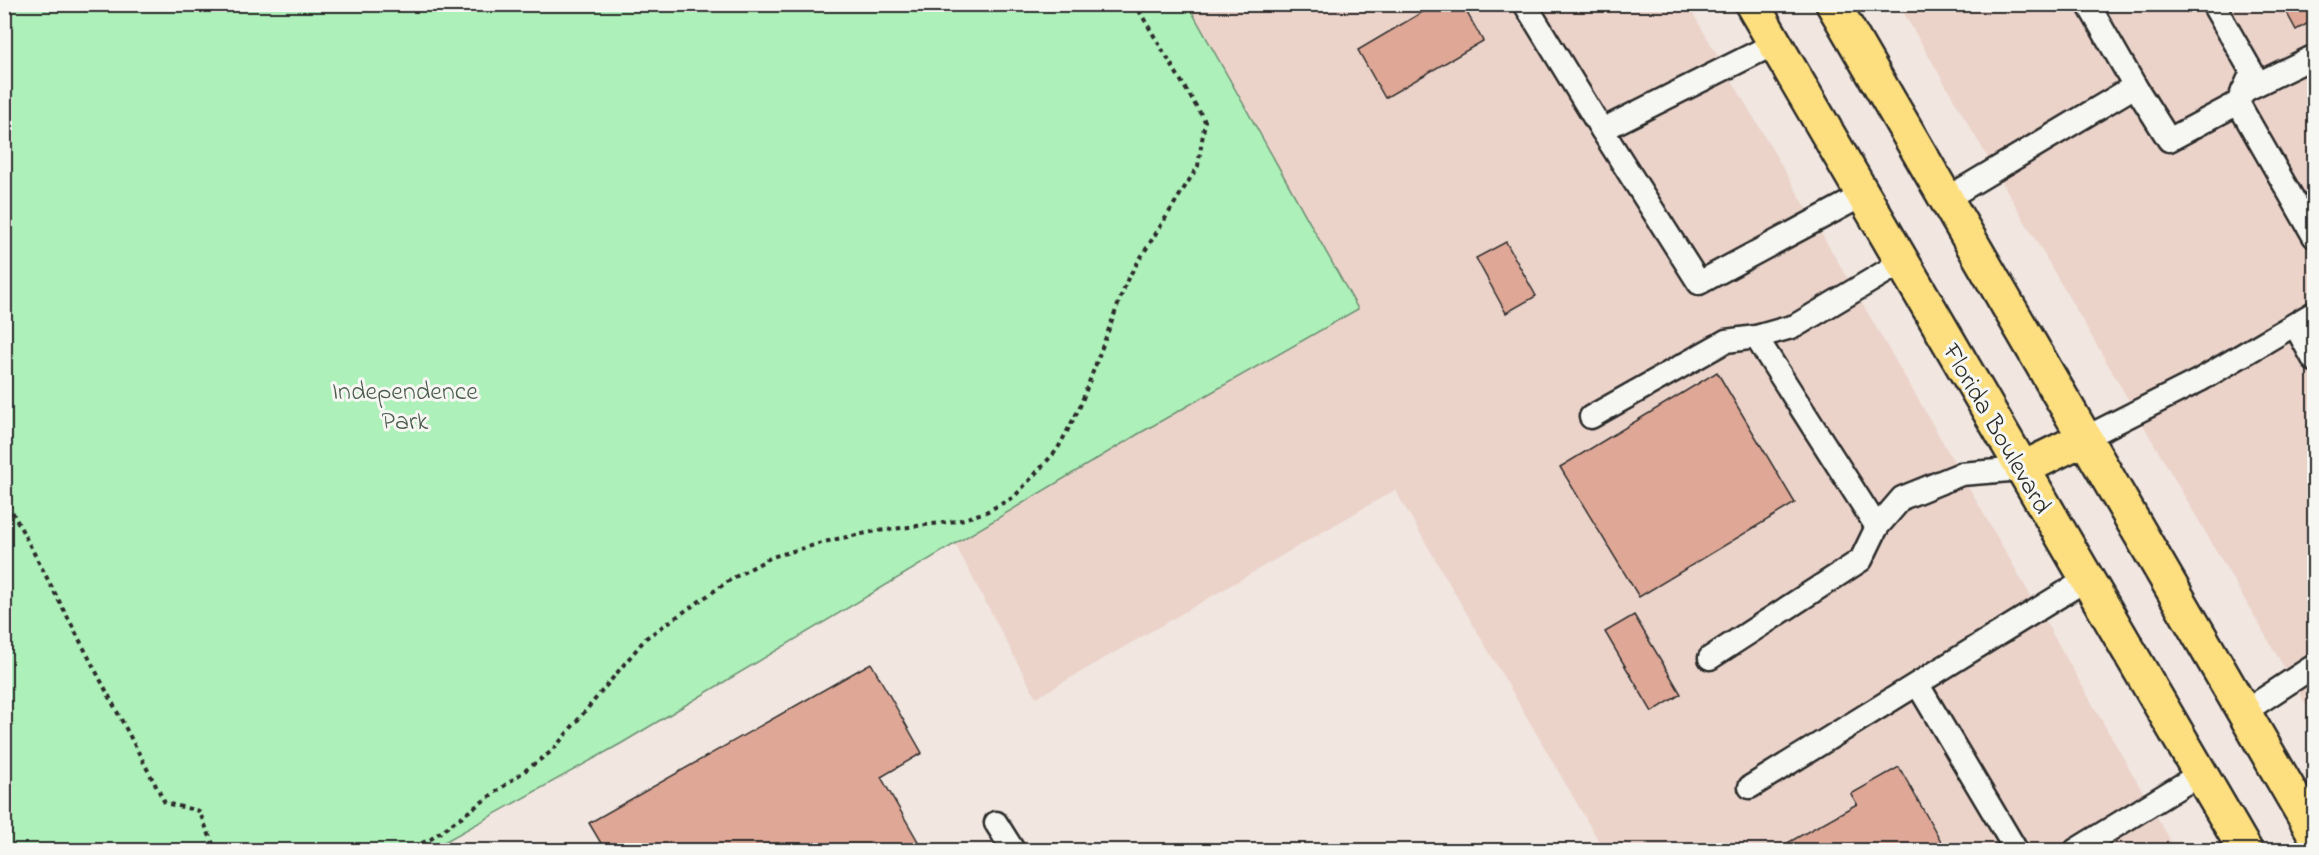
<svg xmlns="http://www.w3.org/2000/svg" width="2319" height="855" font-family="'Indie Flower',sans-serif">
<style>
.built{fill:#ebd3ca}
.green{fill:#adf0b9;stroke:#6c8e72;stroke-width:1.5}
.building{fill:#dea796;stroke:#2b2b2b;stroke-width:1.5}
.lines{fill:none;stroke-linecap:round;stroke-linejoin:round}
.service-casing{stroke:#2b2b2b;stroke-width:27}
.primary-casing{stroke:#2b2b2b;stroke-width:38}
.path{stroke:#2b2b2b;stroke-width:4;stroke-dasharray:4.5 4.5;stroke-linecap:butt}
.service{stroke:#f6f6f2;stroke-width:22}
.primary{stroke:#fddf80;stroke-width:33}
.labels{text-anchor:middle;stroke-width:6;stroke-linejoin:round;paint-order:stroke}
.park-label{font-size:26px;fill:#4c5c4e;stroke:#f6f6f2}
.street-label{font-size:26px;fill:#2b2b2b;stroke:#f6f6f2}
</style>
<rect width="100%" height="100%" fill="#f1e6e0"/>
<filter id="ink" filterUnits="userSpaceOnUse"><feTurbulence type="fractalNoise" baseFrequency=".0167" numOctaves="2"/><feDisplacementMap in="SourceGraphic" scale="12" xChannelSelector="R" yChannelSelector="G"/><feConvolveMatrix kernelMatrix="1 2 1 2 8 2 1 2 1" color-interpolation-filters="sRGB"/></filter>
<g filter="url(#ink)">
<!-- built -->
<g class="built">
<polygon points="1188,5 1688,5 1929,418 2176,850 1604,850 1395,490 1036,698 955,544 1140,433 1357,309"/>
<polygon points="1899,5 2314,5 2314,719"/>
</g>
<!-- green -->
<polygon class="green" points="5,4 1188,5 1358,309 1140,433 622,743 430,850 5,850"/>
<!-- building -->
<g class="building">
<polygon points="1436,4 1462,4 1483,41 1385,98 1358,50"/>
<polygon points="2282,4 2314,4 2314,20 2296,30"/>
<polygon points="1506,242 1536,296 1506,313 1476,258"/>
<polygon points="1717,372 1795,503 1639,597 1560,467"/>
<polygon points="1634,615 1681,694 1652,712 1605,632"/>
<polygon points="871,663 922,753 881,777 923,850 605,850 589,823"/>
<polygon points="1899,767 1946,850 1775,850 1857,804 1851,794"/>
</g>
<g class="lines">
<defs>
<g id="service">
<polyline points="1525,4 1602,130 1774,44"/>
<polyline points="2213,4 2252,72 2238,103"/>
<polyline points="2135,86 2169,140 2238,103 2314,236"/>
<polyline points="2243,91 2311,58 2314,64"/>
<polyline points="1602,130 1699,283 1863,195"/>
<polyline points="1946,199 2135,86 2088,4"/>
<polyline points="2295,325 2314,360"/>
<polyline points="1756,337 1877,527"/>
<polyline points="1591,417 1726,341 1756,337 1795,326 1902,262"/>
<polyline points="2085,438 2200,380 2314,313"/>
<polyline points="1710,658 1861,560 1877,527 1902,498 1961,474 2022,469"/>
<polyline points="1918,685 2016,850"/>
<polyline points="2244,712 2314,666"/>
<polyline points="1750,787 2087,579"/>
<polyline points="996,823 1013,850"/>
<polyline points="2076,850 2200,774"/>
</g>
<g id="primary">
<polyline points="1752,4 2245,850"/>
<polyline points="1833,4 2314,833"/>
<polyline points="2022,469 2085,438"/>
</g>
</defs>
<!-- service casing -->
<use href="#service" class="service-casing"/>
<!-- primary casing -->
<use href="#primary" class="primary-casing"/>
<!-- path -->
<g class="path">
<polyline points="4,496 165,803 199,811 214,846 214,850"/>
<polyline points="405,850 431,839 552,751 646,638 733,578 772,557 832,540 877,531 957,521 986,512 1014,497 1057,450 1079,409 1128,278 1198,166 1205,121 1135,4"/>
</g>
<!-- service -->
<use href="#service" class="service"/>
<!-- primary -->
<use href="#primary" class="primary"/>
</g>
</g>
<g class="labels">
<!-- park labels -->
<g class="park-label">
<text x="405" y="399">Independence<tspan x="405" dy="30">Park</tspan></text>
</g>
<!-- street labels -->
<g class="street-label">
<text transform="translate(1998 428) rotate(60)" y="9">Florida Boulevard</text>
</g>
</g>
<!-- margin -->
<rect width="2319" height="855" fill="none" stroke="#f6f6f2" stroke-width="24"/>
<rect x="12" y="12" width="2295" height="831" fill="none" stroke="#2b2b2b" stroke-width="2" filter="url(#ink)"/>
</svg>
